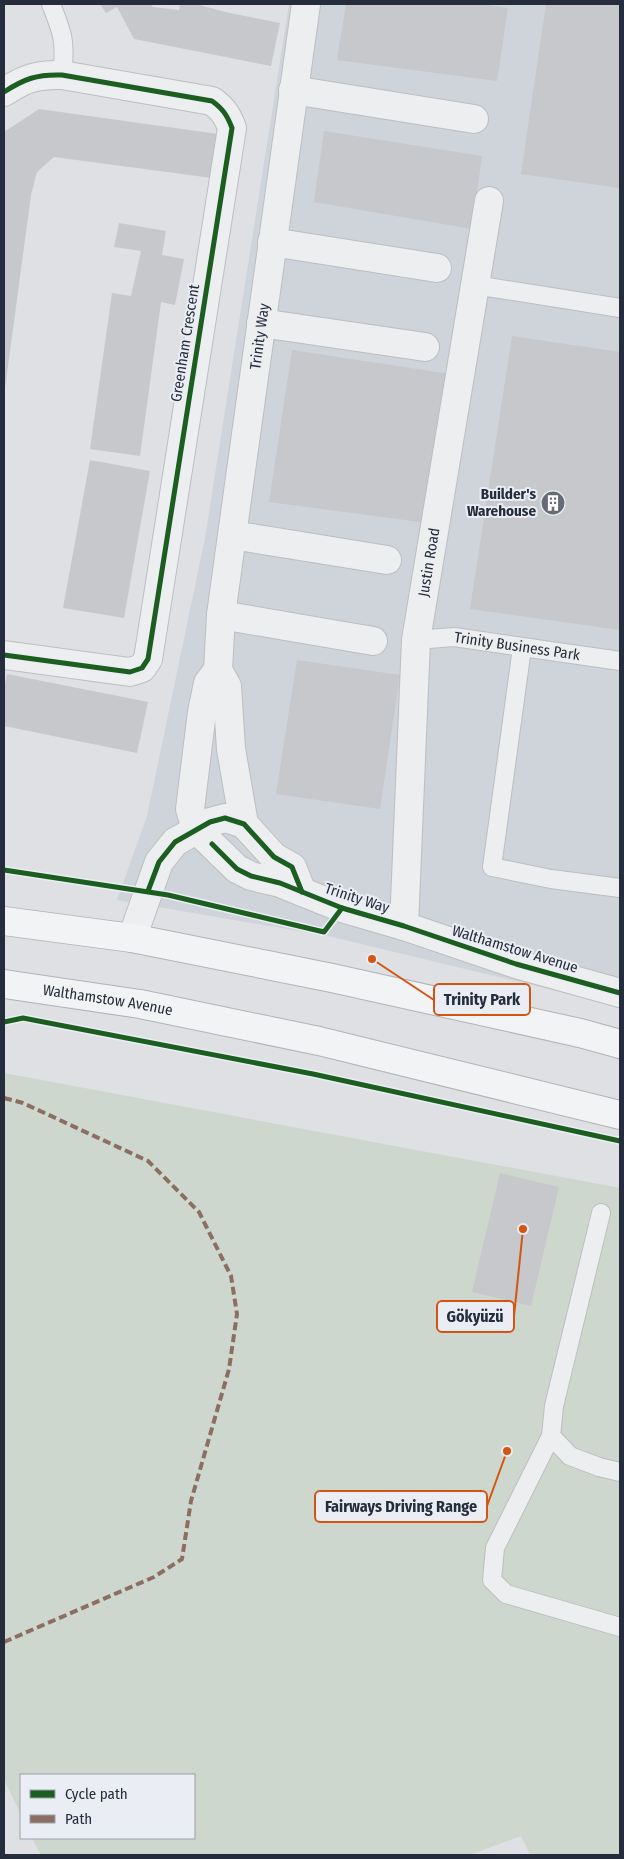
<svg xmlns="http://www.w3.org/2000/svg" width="624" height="1859" font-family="'Fira Sans Condensed',sans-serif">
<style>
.built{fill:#cfd3da}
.green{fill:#ced7ce}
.building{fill:#c6c8cb}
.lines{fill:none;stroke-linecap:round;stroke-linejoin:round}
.lane-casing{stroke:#bcbec1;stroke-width:20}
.street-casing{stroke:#bcbec1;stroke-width:30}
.highway-casing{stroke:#b0b3b8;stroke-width:30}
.lane{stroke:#edeef0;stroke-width:18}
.street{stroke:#edeef0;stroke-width:28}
.highway{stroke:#f2f3f4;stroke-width:28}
.quiet{stroke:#8d6e63;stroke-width:4;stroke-dasharray:8 4;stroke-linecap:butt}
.cycleway-casing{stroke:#eaeef4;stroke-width:8}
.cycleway{stroke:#1b5e20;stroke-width:5}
.labels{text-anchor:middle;stroke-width:4;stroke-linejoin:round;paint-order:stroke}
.street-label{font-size:15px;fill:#252d3c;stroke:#eaeef4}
.poi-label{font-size:15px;font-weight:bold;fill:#252d3c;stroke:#eaeef4;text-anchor:end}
.leader{fill:none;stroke:#d45511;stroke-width:2}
.callout-dot{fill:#d45511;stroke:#eaeef4;stroke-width:2}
.callout{fill:#eaeef4;stroke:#d45511;stroke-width:2}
.callout-label{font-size:16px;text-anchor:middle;font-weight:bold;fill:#252d3c}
</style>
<rect width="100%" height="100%" fill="#dee0e3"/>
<!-- built -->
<polygon class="built" points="289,4 620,4 620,1006 328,936 117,900 147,816 205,538"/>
<!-- green -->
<polygon class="green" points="4,1073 620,1188 620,1855 530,1855 521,1836 470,1855 41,1855 32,1838 194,1838 194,1775 21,1775 21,1815 4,1779"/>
<!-- building -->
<g class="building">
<polygon points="100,4 151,4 153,7 179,10 180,4 196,4 225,12 280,23 271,66 134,39 117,7 106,13"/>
<polygon points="346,4 482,4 508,8 497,81 337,60"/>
<polygon points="546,4 620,4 620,188 521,174"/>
<polygon points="39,109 218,134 212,178 54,157 37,172 31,195 4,396 4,132"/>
<polygon points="324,131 482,156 472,229 314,202"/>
<polygon points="119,223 166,231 162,255 184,259 175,305 161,302 140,456 90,449 112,293 131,296 141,251 114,247"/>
<polygon points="512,336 620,352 620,630 470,609"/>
<polygon points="292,350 450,374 428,523 269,502"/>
<polygon points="90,460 150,471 124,618 63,608"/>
<polygon points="297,660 400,675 380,809 276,794"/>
<polygon points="7,674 148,702 137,753 4,726 4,689"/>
<polygon points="500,1173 559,1187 531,1306 472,1292"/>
</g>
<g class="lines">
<defs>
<g id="lane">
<path d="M51,4c12,30 15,38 11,71"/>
<polyline points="475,285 620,308"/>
<path id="s1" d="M416,640l38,-3 166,24"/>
<polyline points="522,648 492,867 551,879 620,888"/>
<polyline points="601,1213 554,1406 551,1436 570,1456 599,1467 620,1472"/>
<polyline points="551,1436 495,1548 492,1580 506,1594 620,1627"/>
</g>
<g id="street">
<polyline points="293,90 474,119"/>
<path d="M4,92c20,-13 33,-18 58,-17l150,26c11,8 15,14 20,27l-84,531 -6,9 -12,4 -126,-17"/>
<polyline points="272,242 437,268"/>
<polyline points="261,323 425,347"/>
<polyline points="232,535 387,560"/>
<polyline points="221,615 373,641"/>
<polyline points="218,670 208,683 202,712 190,809 196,829 237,869 251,876 280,883 342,908 404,926 516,964 620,993"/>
<path id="s2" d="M302,892l-10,-25 -18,-10 -30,-33 -13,-75 -4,-63 -9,-16 3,-55 11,-80 74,-531"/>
<path id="s3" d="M404,926l12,-286 73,-439"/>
<polyline points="132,938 159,862 175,842 210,822 225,818 244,824"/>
</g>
<g id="highway">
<polyline points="4,921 132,938 332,978 580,1033 620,1044"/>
<path id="s4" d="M4,984l136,20 179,37 301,74"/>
</g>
</defs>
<!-- lane casing -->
<use href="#lane" class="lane-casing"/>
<!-- street casing -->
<use href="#street" class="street-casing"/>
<!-- highway casing -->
<use href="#highway" class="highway-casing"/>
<!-- lane -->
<use href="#lane" class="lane"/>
<!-- street -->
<use href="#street" class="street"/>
<!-- highway -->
<use href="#highway" class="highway"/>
<!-- quiet -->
<polyline class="quiet" points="4,1098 23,1103 148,1161 199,1212 231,1276 237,1314 229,1369 191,1501 182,1559 154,1577 4,1642"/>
<defs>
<g id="cycleway">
<path d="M4,92c20,-13 33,-18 58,-17l150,26c11,8 15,14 20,27l-84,531 -6,9 -12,4 -126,-17"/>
<polyline points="212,844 237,869 251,876 280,883 342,908 404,926 516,964 620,993"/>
<polyline points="4,870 168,895 324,932 342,908"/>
<polyline points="148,891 159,862 175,842 210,822 225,818 244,824 274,857 292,867 302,892"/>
<polyline points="4,1022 23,1018 313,1074 620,1141"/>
</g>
</defs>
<!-- cycleway casing -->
<use href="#cycleway" class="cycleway-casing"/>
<!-- cycleway -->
<use href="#cycleway" class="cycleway"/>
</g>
<!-- icons -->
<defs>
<symbol id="building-disc" viewBox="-11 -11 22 22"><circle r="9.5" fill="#666c76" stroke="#eaeef4"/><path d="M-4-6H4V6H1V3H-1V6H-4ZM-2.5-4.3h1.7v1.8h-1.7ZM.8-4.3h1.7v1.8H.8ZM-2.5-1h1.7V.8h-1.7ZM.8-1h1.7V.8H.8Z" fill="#fff"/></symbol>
</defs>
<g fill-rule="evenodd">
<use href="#building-disc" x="539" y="489" width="28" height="28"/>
</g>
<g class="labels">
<!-- street labels -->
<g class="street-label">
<text dy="5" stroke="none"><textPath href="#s2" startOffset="586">Trinity Way</textPath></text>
<text transform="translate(185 343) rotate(-81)" y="5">Greenham Crescent</text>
<text dy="5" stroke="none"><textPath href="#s3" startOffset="365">Justin Road</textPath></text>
<text dy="5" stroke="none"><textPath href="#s1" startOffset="102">Trinity Business Park</textPath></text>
<text transform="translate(357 898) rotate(18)" y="5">Trinity Way</text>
<text transform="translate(515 949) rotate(17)" y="5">Walthamstow Avenue</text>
<text dy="5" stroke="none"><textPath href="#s4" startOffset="105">Walthamstow Avenue</textPath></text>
</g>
<!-- poi labels -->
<g class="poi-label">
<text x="536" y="499">Builder's<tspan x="536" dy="17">Warehouse</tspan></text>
</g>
</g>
<!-- callouts -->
<path class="leader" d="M372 959L434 1000M523 1229L514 1316M507 1451L487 1506"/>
<g class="callout-dot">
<circle cx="372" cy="959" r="5"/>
<circle cx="523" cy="1229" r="5"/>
<circle cx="507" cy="1451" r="5"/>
</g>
<g class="callout">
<rect x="434" y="984" width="96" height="31" rx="5"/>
<rect x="437" y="1301" width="77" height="31" rx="5"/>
<rect x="315" y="1491" width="172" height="31" rx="5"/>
</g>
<g class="callout-label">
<text x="482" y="1005">Trinity Park</text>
<text x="475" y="1322">Gökyüzü</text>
<text x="401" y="1512">Fairways Driving Range</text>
</g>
<!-- border -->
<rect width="624" height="1859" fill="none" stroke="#252d3c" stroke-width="10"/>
<!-- legend -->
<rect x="20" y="1774" width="175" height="65" fill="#eaeef4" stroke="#9ba1aa"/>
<rect x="30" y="1790" width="25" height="8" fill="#1b5e20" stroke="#9ba1aa"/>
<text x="65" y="1799" font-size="15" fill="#252d3c">Cycle path</text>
<rect x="30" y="1815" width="25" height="8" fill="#8d6e63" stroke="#9ba1aa"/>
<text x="65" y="1824" font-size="15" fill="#252d3c">Path</text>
</svg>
